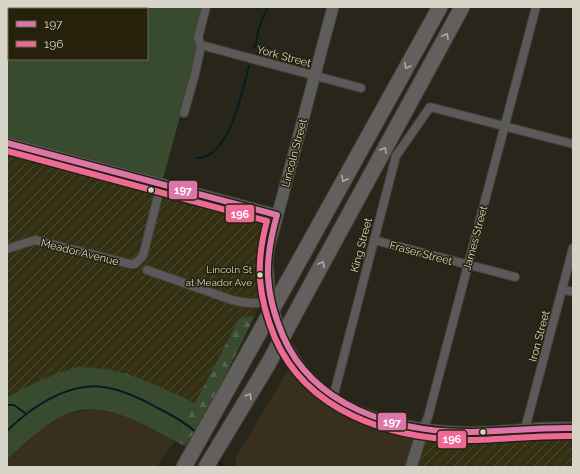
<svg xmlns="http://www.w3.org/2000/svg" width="580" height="474" font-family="Raleway,sans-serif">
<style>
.commercial{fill:#382f1f}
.industrial{fill:url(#industrial-furrows)}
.forest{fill:url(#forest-firs)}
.green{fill:#384b2e;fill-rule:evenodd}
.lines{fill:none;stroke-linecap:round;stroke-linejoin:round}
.stream{stroke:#051d22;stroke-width:2}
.street-casing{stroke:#434136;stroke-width:10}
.secondary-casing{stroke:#434136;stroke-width:13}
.highway-casing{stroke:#434136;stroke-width:17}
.street{stroke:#5b5959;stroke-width:8}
.secondary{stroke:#5e5c5d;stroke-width:11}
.highway{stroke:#635f5f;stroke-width:15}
.highway-bridge-casing{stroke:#434136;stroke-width:17;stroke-linecap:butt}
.highway-bridge{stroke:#635f5f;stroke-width:15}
.bus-1-casing{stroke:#25210b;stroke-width:9}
.bus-2-casing{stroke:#25210b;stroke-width:9}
.bus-1{stroke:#dc76a9;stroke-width:6}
.bus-2{stroke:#ee6a96;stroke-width:6}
.oneway{stroke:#aeaba2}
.bus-dot{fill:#d6d4c6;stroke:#25210b;stroke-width:1.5}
.labels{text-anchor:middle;stroke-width:3;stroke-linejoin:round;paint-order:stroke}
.bus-label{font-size:10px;fill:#d6d4c6;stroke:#25210b;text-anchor:end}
.street-label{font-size:11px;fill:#d6d4c6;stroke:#25210b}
.line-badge{stroke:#25210b;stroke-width:1.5}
.badge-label{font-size:11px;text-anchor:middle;font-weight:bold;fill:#fff}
</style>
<defs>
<pattern id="industrial-furrows" width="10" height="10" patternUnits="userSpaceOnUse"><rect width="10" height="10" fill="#343014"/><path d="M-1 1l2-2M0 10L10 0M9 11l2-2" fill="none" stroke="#514d35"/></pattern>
<pattern id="forest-firs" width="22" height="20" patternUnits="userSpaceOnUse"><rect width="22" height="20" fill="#384b2e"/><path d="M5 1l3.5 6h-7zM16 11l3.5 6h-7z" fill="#54644b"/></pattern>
</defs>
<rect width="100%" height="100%" fill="#28261a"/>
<!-- commercial -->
<g class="commercial">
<polygon points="292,363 344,409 411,435 413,441 405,467 236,467 236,457"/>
<polygon points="96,409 126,416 175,441 156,467 7,467 7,459 38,432 60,417 72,413"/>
</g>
<!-- industrial -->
<g class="industrial">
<polygon points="7,148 267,218 261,259 267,294 255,315 239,320 195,403 135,377 40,380 7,397"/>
<polygon points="552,433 573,434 573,467 418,467 425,439 430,434"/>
</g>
<!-- forest -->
<path class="forest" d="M255,315l-48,98 -22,33c-37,-19 -83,-52 -125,-29 -20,11 -36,27 -53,42v-60c11,-5 24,-8 34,-14 5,-4 9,-9 14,-11 48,-19 97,10 140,29l44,-84z"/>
<!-- green -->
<g class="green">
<path d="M7,7h195l-7,26 2,21 -34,125 -156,-41zM9,9h138v50h-138z"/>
<path d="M78,367c44,1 78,19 117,36l-20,38c-35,-18 -75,-45 -115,-24 -20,11 -36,27 -53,42v-62l33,-17z"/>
</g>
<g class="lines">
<!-- stream -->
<g class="stream">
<path d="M254,48c3,-6 3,-10 4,-16 2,-9 6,-17 10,-25"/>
<path d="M196,158c34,1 46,-67 53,-92"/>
<polyline points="7,405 14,405 25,413"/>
<path d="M7,431c24,-24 61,-49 97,-44 18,3 36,11 52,20 14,7 29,15 41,26"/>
<polyline points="205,439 211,447"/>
<polyline points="218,459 223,467"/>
</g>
<defs>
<g id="street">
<polyline points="201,45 361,88"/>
<polyline points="184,113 195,74 201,45 198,38 206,7"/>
<polyline points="374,240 515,277"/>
<polyline points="7,249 35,240 130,264 135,264 143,256 161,184"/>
<path d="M147,270l85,30c12,3 27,5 38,0"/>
<polyline points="562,289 573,292"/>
<polyline points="333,398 396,156 430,107 573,144"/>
<polyline points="423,429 428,417 536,7"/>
<polyline points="525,429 573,248"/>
</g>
<g id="secondary">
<polyline points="7,143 277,215"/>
<polyline points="270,300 267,261 269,247 333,7"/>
<polyline points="275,315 279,327"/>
<path d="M286,346c9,14 17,28 30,39 41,38 117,50 172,47 28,-1 56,-6 85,-4"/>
<polyline points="411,467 423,429"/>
</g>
<g id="highway">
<polyline points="293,272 440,7"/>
<polyline points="303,299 462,7"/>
<polyline points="184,467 249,351"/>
<polyline points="206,467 267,366"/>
</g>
</defs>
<!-- street casing -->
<use href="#street" class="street-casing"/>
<!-- secondary casing -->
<use href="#secondary" class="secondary-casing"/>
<!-- highway casing -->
<use href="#highway" class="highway-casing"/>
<!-- street -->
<use href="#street" class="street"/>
<!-- secondary -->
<use href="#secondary" class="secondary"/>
<!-- highway -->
<use href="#highway" class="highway"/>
<defs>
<g id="highway-bridge">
<polyline points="249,351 293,272"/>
<polyline points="267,366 303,299"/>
</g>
</defs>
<!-- highway-bridge casing -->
<use href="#highway-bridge" class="highway-bridge-casing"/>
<!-- highway-bridge -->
<use href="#highway-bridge" class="highway-bridge"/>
<defs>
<path id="bus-1" d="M7,143l270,72c-13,46 -13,76 6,121 30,70 110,95 181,96 37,0 73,-5 109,-4"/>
<path id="bus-2" d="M7,151l260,70c-12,43 -9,76 8,117 32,74 114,100 189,102 36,0 72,-5 109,-4"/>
</defs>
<!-- bus-1 casing -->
<use href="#bus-1" class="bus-1-casing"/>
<!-- bus-2 casing -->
<use href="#bus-2" class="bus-2-casing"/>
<!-- bus-1 -->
<use href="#bus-1" class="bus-1"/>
<!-- bus-2 -->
<use href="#bus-2" class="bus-2"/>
</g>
<!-- one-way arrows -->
<defs><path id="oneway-chevron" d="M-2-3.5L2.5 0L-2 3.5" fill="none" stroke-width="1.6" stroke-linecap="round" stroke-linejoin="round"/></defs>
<g class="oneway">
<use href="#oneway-chevron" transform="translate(446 36) rotate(-61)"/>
<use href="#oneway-chevron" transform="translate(407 66) rotate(119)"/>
<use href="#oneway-chevron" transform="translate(384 150) rotate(-61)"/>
<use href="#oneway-chevron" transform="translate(344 179) rotate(119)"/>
<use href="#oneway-chevron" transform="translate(322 264) rotate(-61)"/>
<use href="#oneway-chevron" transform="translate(249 396) rotate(-59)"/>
</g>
<!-- markers -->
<g class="bus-dot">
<circle cx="151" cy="190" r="3.5"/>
<circle cx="260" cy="275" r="3.5"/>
<circle cx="483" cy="432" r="3.5"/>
</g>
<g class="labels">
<!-- bus labels -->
<g class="bus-label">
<text x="252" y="273">Lincoln St<tspan x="252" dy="13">at Meador Ave</tspan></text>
</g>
<!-- street labels -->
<g class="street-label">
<text transform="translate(284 56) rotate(15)" y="4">York Street</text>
<text transform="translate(294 153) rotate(-75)" y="4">Lincoln Street</text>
<text transform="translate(475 238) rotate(-75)" y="4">James Street</text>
<text transform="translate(361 245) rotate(-75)" y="4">King Street</text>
<text transform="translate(80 252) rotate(14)" y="4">Meador Avenue</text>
<text transform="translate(421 253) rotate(15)" y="4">Fraser Street</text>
<text transform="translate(539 336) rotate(-75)" y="4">Iron Street</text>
</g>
</g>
<g class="line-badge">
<rect x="168" y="180" width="30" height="20" rx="4" fill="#dc76a9"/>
<rect x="225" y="204" width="30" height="19" rx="4" fill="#ee6a96"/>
<rect x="377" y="412" width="30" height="19" rx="4" fill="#dc76a9"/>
<rect x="437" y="430" width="30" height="19" rx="4" fill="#ee6a96"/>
</g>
<g class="badge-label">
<text x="183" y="194">197</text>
<text x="240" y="218">196</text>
<text x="392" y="426">197</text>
<text x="452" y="443">196</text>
</g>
<!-- border -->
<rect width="580" height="474" fill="none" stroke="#d6d4c6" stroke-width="16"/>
<!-- legend -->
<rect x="8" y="8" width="140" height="52" fill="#25210b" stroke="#6c6956"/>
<rect x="16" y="21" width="20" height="6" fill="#dc76a9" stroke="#6c6956"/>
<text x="44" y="28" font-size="12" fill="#d6d4c6">197</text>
<rect x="16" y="41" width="20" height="6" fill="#ee6a96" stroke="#6c6956"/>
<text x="44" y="48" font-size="12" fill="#d6d4c6">196</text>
</svg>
